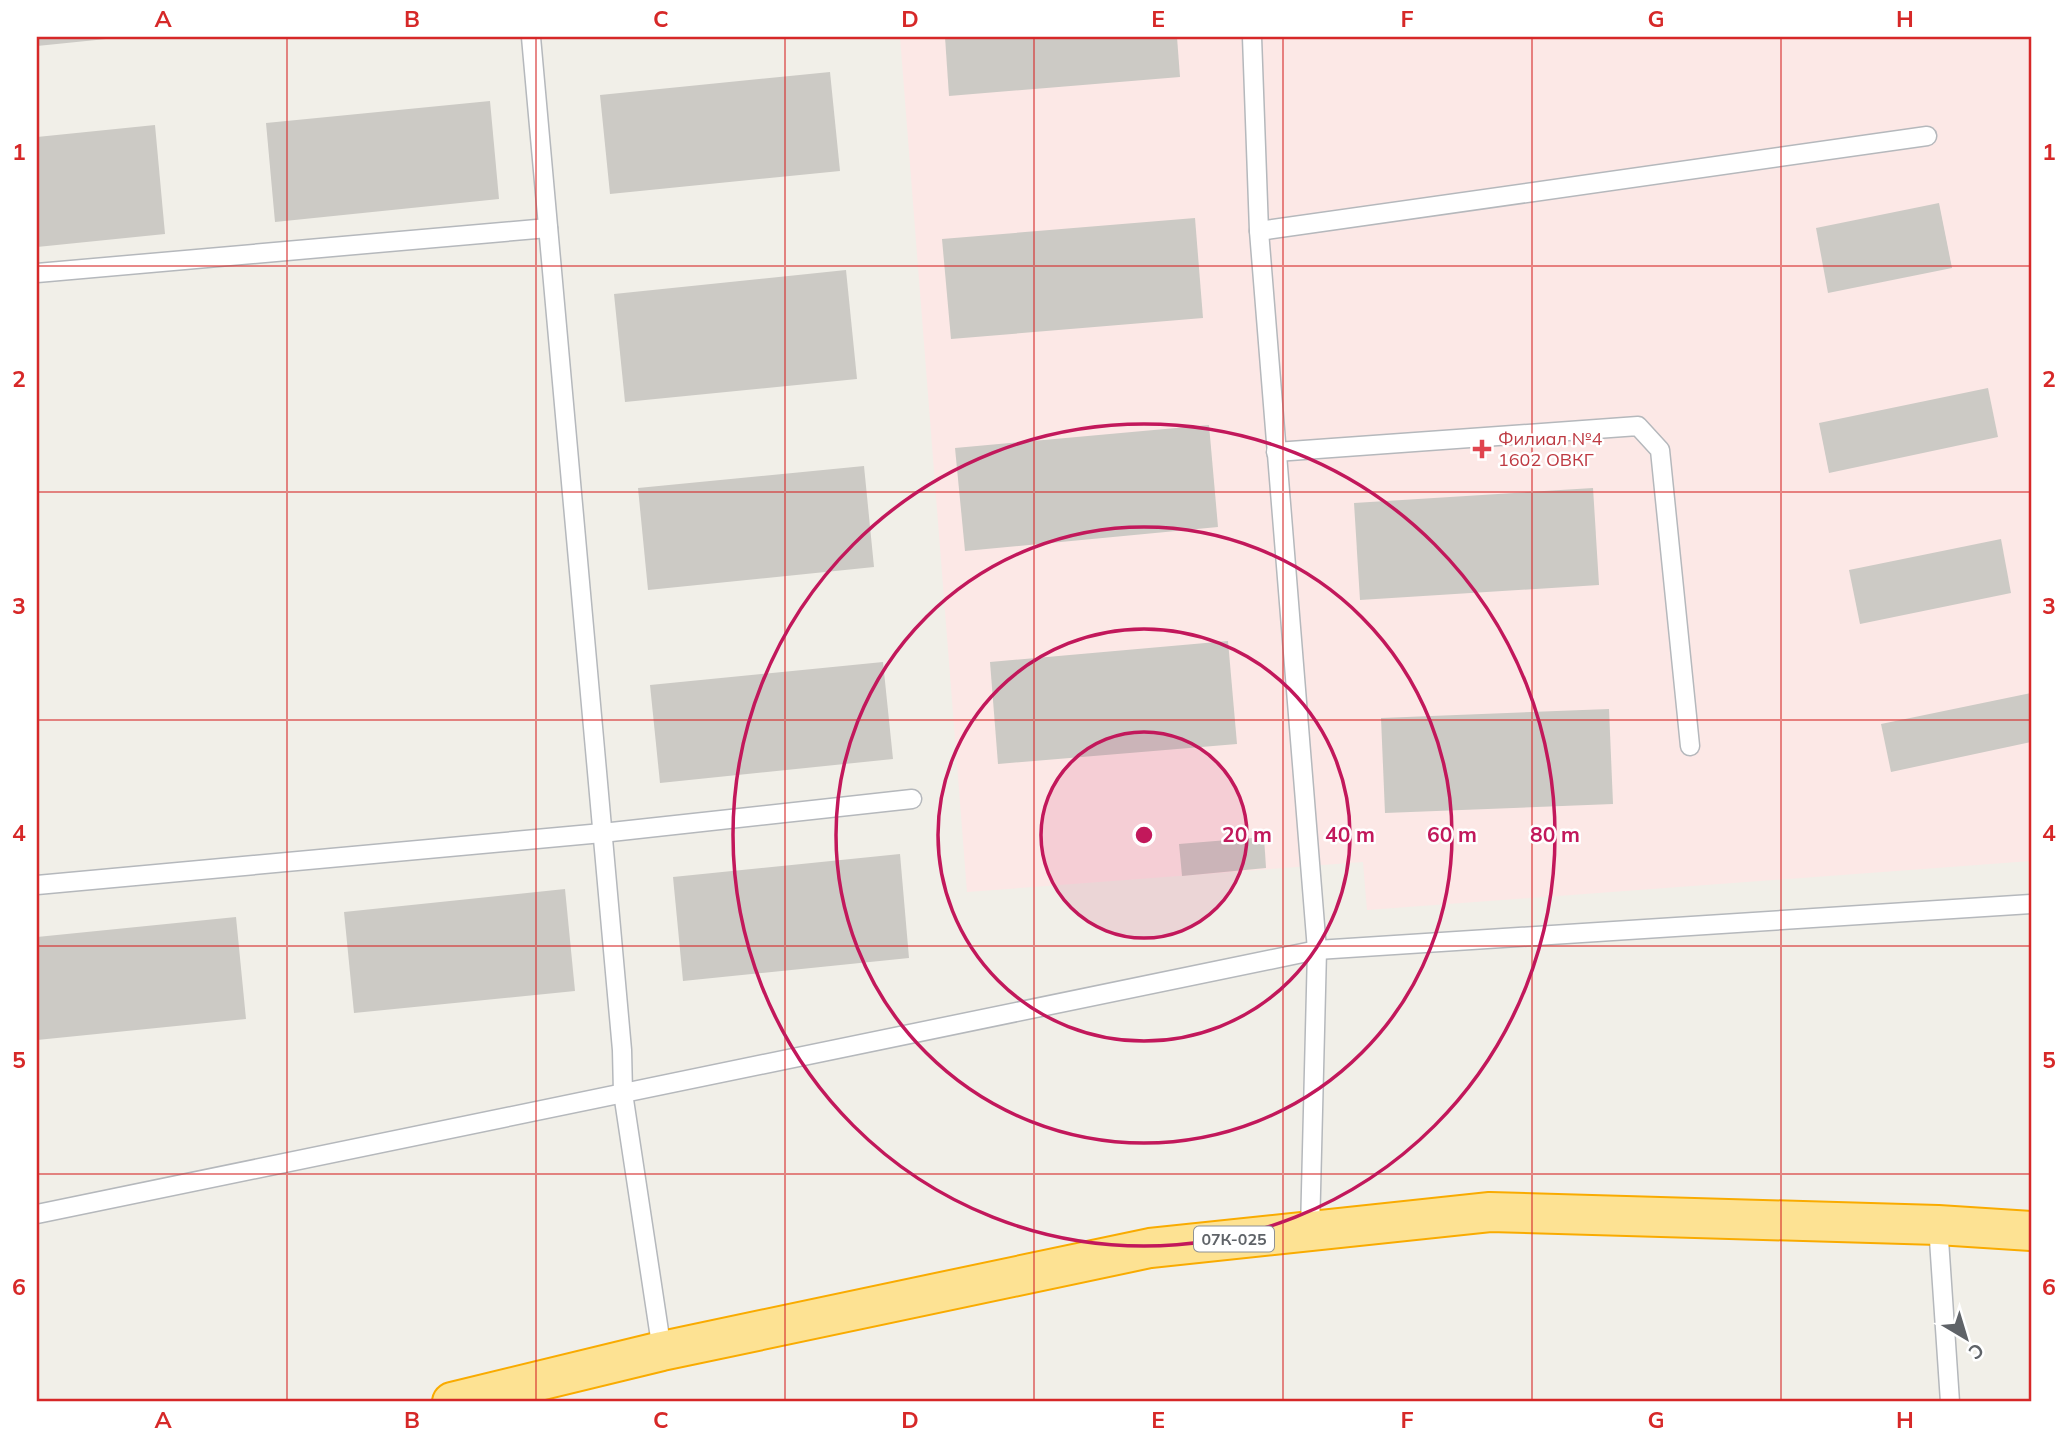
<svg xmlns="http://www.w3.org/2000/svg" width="2068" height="1439" font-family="Mulish,sans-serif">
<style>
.medical{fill:#fce8e6}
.building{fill:#cccac5}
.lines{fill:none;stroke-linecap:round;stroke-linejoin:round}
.lane-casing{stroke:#b5b8bc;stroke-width:21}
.highway-casing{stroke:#f9ab00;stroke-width:42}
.lane{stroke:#fff;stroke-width:18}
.highway{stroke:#fde293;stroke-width:38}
.grid{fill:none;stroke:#d62828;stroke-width:2;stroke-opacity:0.55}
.ring{fill:none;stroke:#c2185b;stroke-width:3.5}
.health-dot{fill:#e0444e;stroke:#fff;stroke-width:2.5}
.labels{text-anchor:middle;stroke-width:5;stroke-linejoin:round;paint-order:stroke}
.shield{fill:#fff;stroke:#8f9295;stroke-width:2}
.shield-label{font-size:16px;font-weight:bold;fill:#5f6368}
.health-label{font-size:18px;fill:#be3a42;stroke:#fff;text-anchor:start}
.centre{fill:#c2185b;stroke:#fff;stroke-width:3.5}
.ring-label{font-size:21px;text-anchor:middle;font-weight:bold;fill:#c2185b;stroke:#fff;stroke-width:5;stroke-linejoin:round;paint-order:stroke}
.neatline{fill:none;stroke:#d62828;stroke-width:2.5}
.grid-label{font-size:23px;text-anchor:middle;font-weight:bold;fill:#d62828}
</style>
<rect width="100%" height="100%" fill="#f1efe8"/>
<!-- medical -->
<polygon class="medical" points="900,37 2031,37 2031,861 1367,910 1363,862 967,892"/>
<!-- building -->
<g class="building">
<polygon points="37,37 106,37 106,39 37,46"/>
<polygon points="945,37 1177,37 1180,77 949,96"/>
<polygon points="830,72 840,171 610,194 600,95"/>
<polygon points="490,101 499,199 275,222 266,123"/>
<polygon points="155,125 165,234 37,247 37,137"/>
<polygon points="1939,203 1952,268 1828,293 1816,228"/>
<polygon points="1195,218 1203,318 951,339 942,239"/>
<polygon points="846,270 857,379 625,402 614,294"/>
<polygon points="1988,388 1998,437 1829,473 1819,423"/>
<polygon points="1209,425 1218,527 965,551 955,448"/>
<polygon points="864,466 874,567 648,590 638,488"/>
<polygon points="1593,488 1599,585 1360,600 1354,503"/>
<polygon points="2001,539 2011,593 1860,624 1849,570"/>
<polygon points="1228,641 1237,744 998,764 990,662"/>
<polygon points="883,662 893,759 660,783 650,685"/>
<polygon points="2031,693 2031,742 1891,772 1881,724"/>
<polygon points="1609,709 1613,804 1385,813 1381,718"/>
<polygon points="1264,837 1266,868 1182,876 1179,844"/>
<polygon points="900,854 909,958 683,981 673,877"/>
<polygon points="565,889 575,991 354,1013 344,912"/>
<polygon points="236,917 246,1019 37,1040 37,937"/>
</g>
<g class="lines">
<defs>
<g id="lane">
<polyline points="531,37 622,1050 623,1093 662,1351"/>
<polyline points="1252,37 1259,231 1317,950 1310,1231"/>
<polyline points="1259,231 1927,136"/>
<polyline points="37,273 548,228"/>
<polyline points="1276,452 1638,426 1660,450 1690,746"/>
<polyline points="37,885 602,833 912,799"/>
<polyline points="37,1214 1317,950 2031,904"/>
<polyline points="1938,1225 1950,1402"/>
</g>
<polyline id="highway" points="452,1402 662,1351 1150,1248 1490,1212 1938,1225 2031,1231"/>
</defs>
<!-- lane casing -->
<use href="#lane" class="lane-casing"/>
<!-- highway casing -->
<use href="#highway" class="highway-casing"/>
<!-- lane -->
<use href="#lane" class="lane"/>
<!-- highway -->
<use href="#highway" class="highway"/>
</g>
<!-- grid -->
<path class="grid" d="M287,37v1365M536,37v1365M785,37v1365M1034,37v1365M1283,37v1365M1532,37v1365M1781,37v1365M37,266h1994M37,492h1994M37,720h1994M37,946h1994M37,1174h1994"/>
<!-- distance rings -->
<circle cx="1144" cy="835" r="103" fill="#c2185b" fill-opacity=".12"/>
<g class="ring">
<circle cx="1144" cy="835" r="103"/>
<circle cx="1144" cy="835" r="206"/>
<circle cx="1144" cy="835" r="308"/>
<circle cx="1144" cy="835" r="411"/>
</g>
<!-- markers -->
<path class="health-dot" d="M1478.5 438.5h7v7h7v7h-7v7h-7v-7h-7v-7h7z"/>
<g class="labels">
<!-- shield labels -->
<rect class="shield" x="1194" y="1226.5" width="80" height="25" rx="5"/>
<g class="shield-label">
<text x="1234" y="1245">07К-025</text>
</g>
<!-- health labels -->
<g class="health-label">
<text x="1498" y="445">Филиал №4<tspan x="1498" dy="21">1602 ОВКГ</tspan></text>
</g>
</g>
<circle cx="1144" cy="835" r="10" class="centre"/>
<g class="ring-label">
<text x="1247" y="842">20 m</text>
<text x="1350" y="842">40 m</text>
<text x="1452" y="842">60 m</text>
<text x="1555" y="842">80 m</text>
</g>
<!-- border -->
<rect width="2068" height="1439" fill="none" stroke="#ffffff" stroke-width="77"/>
<!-- north arrow -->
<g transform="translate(1966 1338) rotate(142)" stroke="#ffffff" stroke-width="5" paint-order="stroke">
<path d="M0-5L12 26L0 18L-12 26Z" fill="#5f6368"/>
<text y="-10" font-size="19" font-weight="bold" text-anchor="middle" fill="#5f6368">С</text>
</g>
<rect x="38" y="38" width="1992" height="1362" class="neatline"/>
<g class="grid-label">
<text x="163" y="27">A</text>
<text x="412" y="27">B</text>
<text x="661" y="27">C</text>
<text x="910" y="27">D</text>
<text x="1158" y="27">E</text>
<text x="1407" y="27">F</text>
<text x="1656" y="27">G</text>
<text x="1905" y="27">H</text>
<text x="19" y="160">1</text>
<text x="2049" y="160">1</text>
<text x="19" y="387">2</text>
<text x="2049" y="387">2</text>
<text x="19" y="614">3</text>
<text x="2049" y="614">3</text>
<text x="19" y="841">4</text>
<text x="2049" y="841">4</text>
<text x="19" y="1068">5</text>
<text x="2049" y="1068">5</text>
<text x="19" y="1295">6</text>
<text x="2049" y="1295">6</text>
<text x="163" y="1428">A</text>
<text x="412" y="1428">B</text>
<text x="661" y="1428">C</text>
<text x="910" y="1428">D</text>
<text x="1158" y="1428">E</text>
<text x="1407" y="1428">F</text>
<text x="1656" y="1428">G</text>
<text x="1905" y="1428">H</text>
</g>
</svg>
